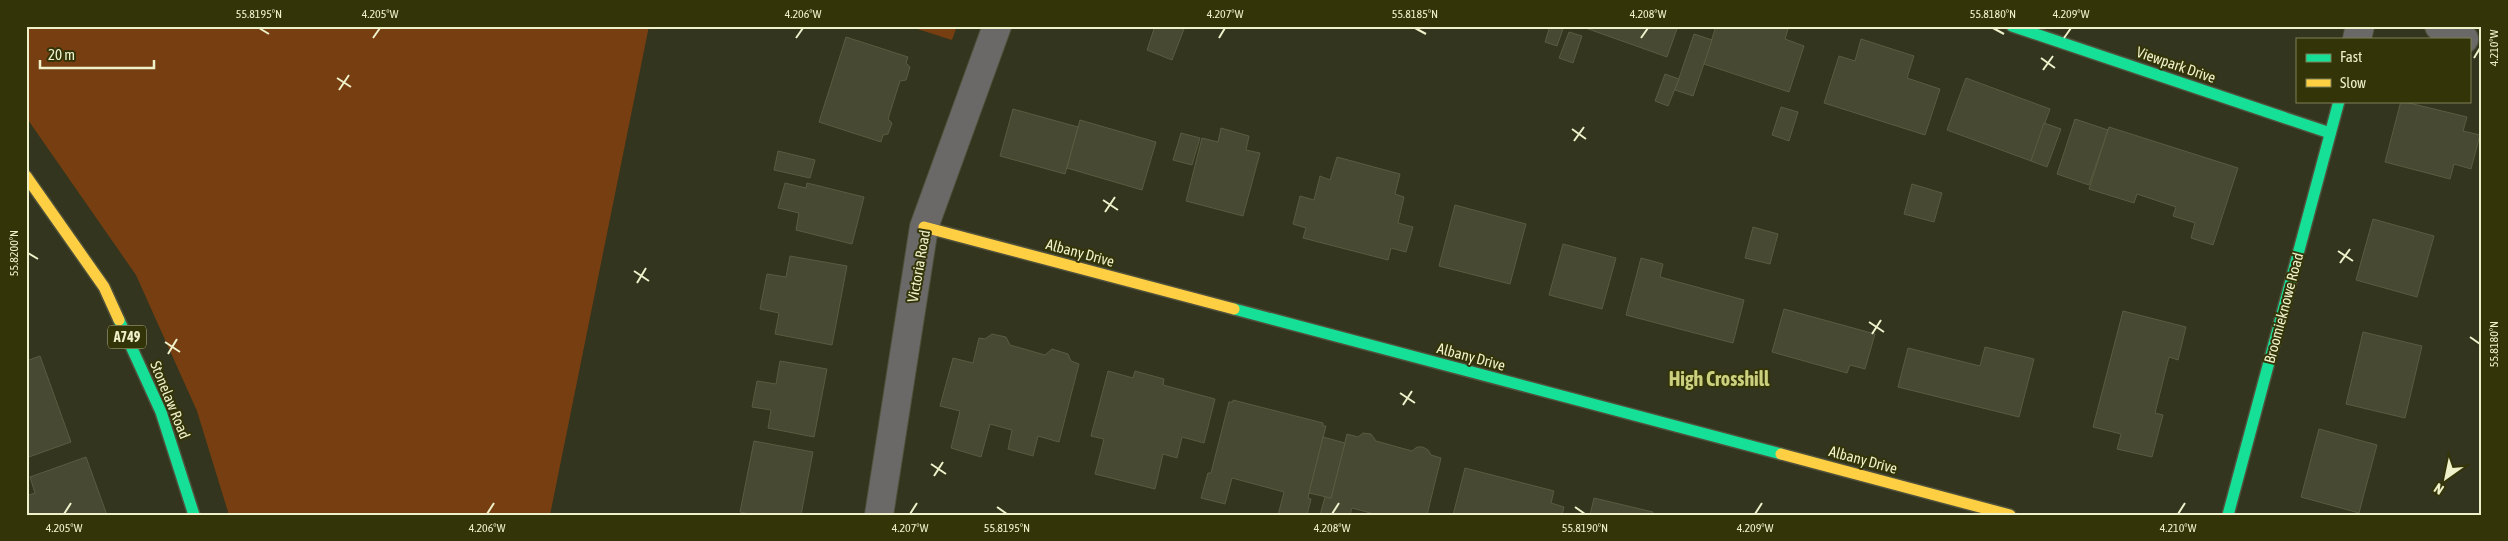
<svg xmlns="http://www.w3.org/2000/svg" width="2508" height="541" font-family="'Asap Condensed',sans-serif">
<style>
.green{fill:#773f11}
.building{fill:#484932;stroke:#5a5b40}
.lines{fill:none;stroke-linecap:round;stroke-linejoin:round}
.street-casing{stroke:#50513b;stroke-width:30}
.fast-casing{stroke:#50513b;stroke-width:14}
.slow-casing{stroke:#50513b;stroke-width:14}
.street{stroke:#6a6967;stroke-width:28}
.fast{stroke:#16e098;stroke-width:11}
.slow{stroke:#ffcf43;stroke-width:11}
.ticks{fill:none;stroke:#eef1ca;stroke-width:2}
.labels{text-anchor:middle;stroke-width:4;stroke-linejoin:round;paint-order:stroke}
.shield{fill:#333408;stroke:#b6b890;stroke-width:1}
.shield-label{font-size:14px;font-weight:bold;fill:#eef1ca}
.street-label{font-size:15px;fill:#eef1ca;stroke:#333408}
.district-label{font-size:20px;font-weight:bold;fill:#cbd07f;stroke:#333408}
.neatline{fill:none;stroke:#eef1ca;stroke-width:2}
.ticks-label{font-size:12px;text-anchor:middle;fill:#eef1ca}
</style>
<rect width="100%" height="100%" fill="#34351e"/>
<!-- green -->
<g class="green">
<polygon points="26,26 649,26 550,515 229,515 197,411 136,275 26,117"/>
<polygon points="908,26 957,26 952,40"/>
</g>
<!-- building -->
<g class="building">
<polygon points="1155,26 1177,26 1184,29 1172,60 1147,50"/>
<polygon points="1550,26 1564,26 1557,46 1545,42"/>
<polygon points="1580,26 1678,26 1667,57"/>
<polygon points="1716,26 1789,26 1785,39 1804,46 1789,92 1704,64"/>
<polygon points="1569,32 1582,36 1573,63 1559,58"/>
<polygon points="1694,34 1712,40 1693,96 1675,90"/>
<polygon points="846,37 908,57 906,63 910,67 906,80 900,81 888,119 892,123 888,134 883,135 881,142 819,122"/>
<polygon points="1861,39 1914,56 1907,78 1940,89 1925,135 1824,103 1839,56 1855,61"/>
<polygon points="1665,74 1679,79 1668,106 1655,101"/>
<polygon points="1966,78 2050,109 2031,161 1947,130"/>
<polygon points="2401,101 2467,117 2463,131 2480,135 2471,169 2454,164 2450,179 2385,162"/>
<polygon points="1781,107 1798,112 1789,141 1772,135"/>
<polygon points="1013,109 1078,127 1065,174 1000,156"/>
<polygon points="2075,119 2108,130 2089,185 2057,174"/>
<polygon points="1080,120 1156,142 1142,190 1067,168"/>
<polygon points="2044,123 2061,129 2047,167 2031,161"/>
<polygon points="2109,127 2238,168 2213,245 2191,238 2195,223 2173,216 2176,207 2137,194 2134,203 2089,189"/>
<polygon points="1221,128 1249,136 1246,150 1260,153 1243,216 1186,201 1202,138 1218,142"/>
<polygon points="1181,133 1200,138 1192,165 1173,160"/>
<polygon points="778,151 815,160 810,178 774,170"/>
<polygon points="1337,157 1400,174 1395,194 1404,197 1398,223 1413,227 1406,252 1391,248 1388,260 1303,238 1306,228 1293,224 1300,196 1314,200 1320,176 1330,180"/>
<polygon points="785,183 806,188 807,183 864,197 852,244 796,230 799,213 778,208"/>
<polygon points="1912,184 1942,193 1934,222 1904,214"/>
<polygon points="1455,205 1526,224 1510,284 1439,266"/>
<polygon points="2373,219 2434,236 2417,297 2356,280"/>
<polygon points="1753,227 1778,234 1770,264 1745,258"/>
<polygon points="1563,244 1616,258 1602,309 1549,295"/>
<polygon points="790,256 847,266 832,345 775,334 779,313 760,309 767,274 786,277"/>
<polygon points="1641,258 1663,264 1660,277 1744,300 1733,343 1626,315"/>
<polygon points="1784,309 1875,334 1865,369 1850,365 1847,373 1772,352"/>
<polygon points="2123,311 2186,327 2178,360 2169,357 2155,413 2163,415 2152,457 2117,449 2121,434 2093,427"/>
<polygon points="2363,332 2422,346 2405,418 2346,404"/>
<polygon points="992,334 1006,337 1010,345 1045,355 1052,349 1068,354 1071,361 1079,364 1059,442 1038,436 1033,456 1008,449 1012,430 990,424 981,457 951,448 960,411 940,406 953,358 973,363 979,338 985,339"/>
<polygon points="1985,347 2034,359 2019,417 1898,387 1908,348 1980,366"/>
<polygon points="40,356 71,442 26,458 26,361"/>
<polygon points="780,361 827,369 814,437 768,428 771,410 752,407 757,381 776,384"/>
<polygon points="1108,371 1133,378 1135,371 1164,379 1163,385 1215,399 1204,443 1182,437 1177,458 1163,454 1155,489 1095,474 1104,439 1091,436"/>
<polygon points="1233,400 1323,423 1323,426 1326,426 1309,493 1308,498 1311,499 1307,515 1278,515 1284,492 1232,478 1225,504 1201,498 1208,473 1211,473 1229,402 1233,402"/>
<polygon points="2319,429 2377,445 2359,513 2301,497"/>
<polygon points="1363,433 1371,434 1376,441 1412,451 1417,447 1423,447 1428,450 1431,455 1441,458 1427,515 1378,515 1352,508 1350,515 1320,515 1325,497 1331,498 1347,434 1358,437"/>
<polygon points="1323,437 1345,443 1331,498 1309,493"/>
<polygon points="754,441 813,452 801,515 755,515 740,512"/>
<polygon points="86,457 107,515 26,515 26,496 35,493 30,477"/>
<polygon points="1465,468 1554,491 1551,503 1564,507 1562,515 1453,515"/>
<polygon points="1594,498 1653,512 1652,515 1590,515"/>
</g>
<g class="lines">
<defs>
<g id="street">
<polyline points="2439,26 2464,39"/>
<polyline points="2357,39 2360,26"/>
<polyline points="879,515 924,227 997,26"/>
</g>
<g id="fast">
<polyline points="2012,26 2330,133"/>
<polyline points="1234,309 1781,454"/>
<polyline points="119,320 161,412 194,515"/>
<polyline points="2228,515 2339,101"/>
</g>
<g id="slow">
<polyline points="26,176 104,287 119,320"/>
<polyline points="924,227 1234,309"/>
<polyline points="1781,454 2010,515"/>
</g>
</defs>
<!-- street casing -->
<use href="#street" class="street-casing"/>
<!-- fast casing -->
<use href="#fast" class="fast-casing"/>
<!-- slow casing -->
<use href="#slow" class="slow-casing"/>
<!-- street -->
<use href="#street" class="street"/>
<!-- fast -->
<use href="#fast" class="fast"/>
<!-- slow -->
<use href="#slow" class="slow"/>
</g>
<!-- ticks -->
<path class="ticks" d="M259,28l10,6M1415,28l11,6M1993,28l11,6M373,38l7,-10M796,38l7,-10M1219,38l6,-10M1641,38l7,-10M2064,38l7,-10M2041,58l14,10M2474,58l6,-10M2043,70l10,-14M337,78l14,9M339,90l10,-15M1572,129l14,10M1574,141l10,-14M1103,200l15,10M1105,212l10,-15M2338,251l15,10M28,253l10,6M2340,263l10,-14M634,271l15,10M637,283l9,-15M1869,322l15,10M1872,334l9,-14M2470,337l10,7M165,342l15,10M168,354l9,-15M1400,393l15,10M1403,405l9,-14M931,464l15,10M934,476l9,-14M997,507l10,7M1575,507l10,7M64,514l7,-11M487,514l7,-11M910,514l7,-11M1332,514l7,-11M1755,514l7,-11M2178,514l7,-11"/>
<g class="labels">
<!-- shield labels -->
<rect class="shield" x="108" y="325.5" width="38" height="23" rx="4"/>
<g class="shield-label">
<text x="127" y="342">A749</text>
</g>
<!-- street labels -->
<g class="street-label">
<text transform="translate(2176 65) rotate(19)" y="5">Viewpark Drive</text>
<text transform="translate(1080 253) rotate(15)" y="5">Albany Drive</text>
<text transform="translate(919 266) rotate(-80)" y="5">Victoria Road</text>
<text transform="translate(2284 308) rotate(-75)" y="5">Broomieknowe Road</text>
<text transform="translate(1471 357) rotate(15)" y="5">Albany Drive</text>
<text transform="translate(170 400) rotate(68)" y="5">Stonelaw Road</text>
<text transform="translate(1863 460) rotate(15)" y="5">Albany Drive</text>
</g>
<!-- district labels -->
<g class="district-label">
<text x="1719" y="386">High Crosshill</text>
</g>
</g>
<!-- border -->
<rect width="2508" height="541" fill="none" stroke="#333408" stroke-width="55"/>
<!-- legend -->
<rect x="2296" y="38" width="175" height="65" fill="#333408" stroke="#7e8056"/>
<rect x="2306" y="54" width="25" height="8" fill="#16e098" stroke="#7e8056"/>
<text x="2340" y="62" font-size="15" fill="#eef1ca">Fast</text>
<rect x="2306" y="79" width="25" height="8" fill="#ffcf43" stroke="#7e8056"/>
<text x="2340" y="88" font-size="15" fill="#eef1ca">Slow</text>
<!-- north arrow -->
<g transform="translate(2446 478) rotate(213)" stroke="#333408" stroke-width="4" paint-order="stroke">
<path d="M0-4L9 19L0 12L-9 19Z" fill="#eef1ca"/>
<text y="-8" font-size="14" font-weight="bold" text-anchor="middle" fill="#eef1ca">N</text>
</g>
<!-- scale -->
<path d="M40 60v8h114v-8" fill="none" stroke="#eef1ca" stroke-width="2.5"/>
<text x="48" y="60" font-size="15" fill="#eef1ca" stroke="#333408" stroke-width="4" paint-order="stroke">20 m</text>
<rect x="28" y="28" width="2452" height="486" class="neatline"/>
<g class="ticks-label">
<text x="259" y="18">55.8195°N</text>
<text x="380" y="18">4.205°W</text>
<text x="803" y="18">4.206°W</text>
<text x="1225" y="18">4.207°W</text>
<text x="1415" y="18">55.8185°N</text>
<text x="1648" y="18">4.208°W</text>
<text x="1993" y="18">55.8180°N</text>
<text x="2071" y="18">4.209°W</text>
<text transform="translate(2494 48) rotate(-90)" y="4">4.210°W</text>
<text transform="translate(14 253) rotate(-90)" y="4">55.8200°N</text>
<text transform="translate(2494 344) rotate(-90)" y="4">55.8180°N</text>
<text x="64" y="532">4.205°W</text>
<text x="487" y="532">4.206°W</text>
<text x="910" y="532">4.207°W</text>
<text x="1007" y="532">55.8195°N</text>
<text x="1332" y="532">4.208°W</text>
<text x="1585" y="532">55.8190°N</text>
<text x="1755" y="532">4.209°W</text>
<text x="2178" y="532">4.210°W</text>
</g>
</svg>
